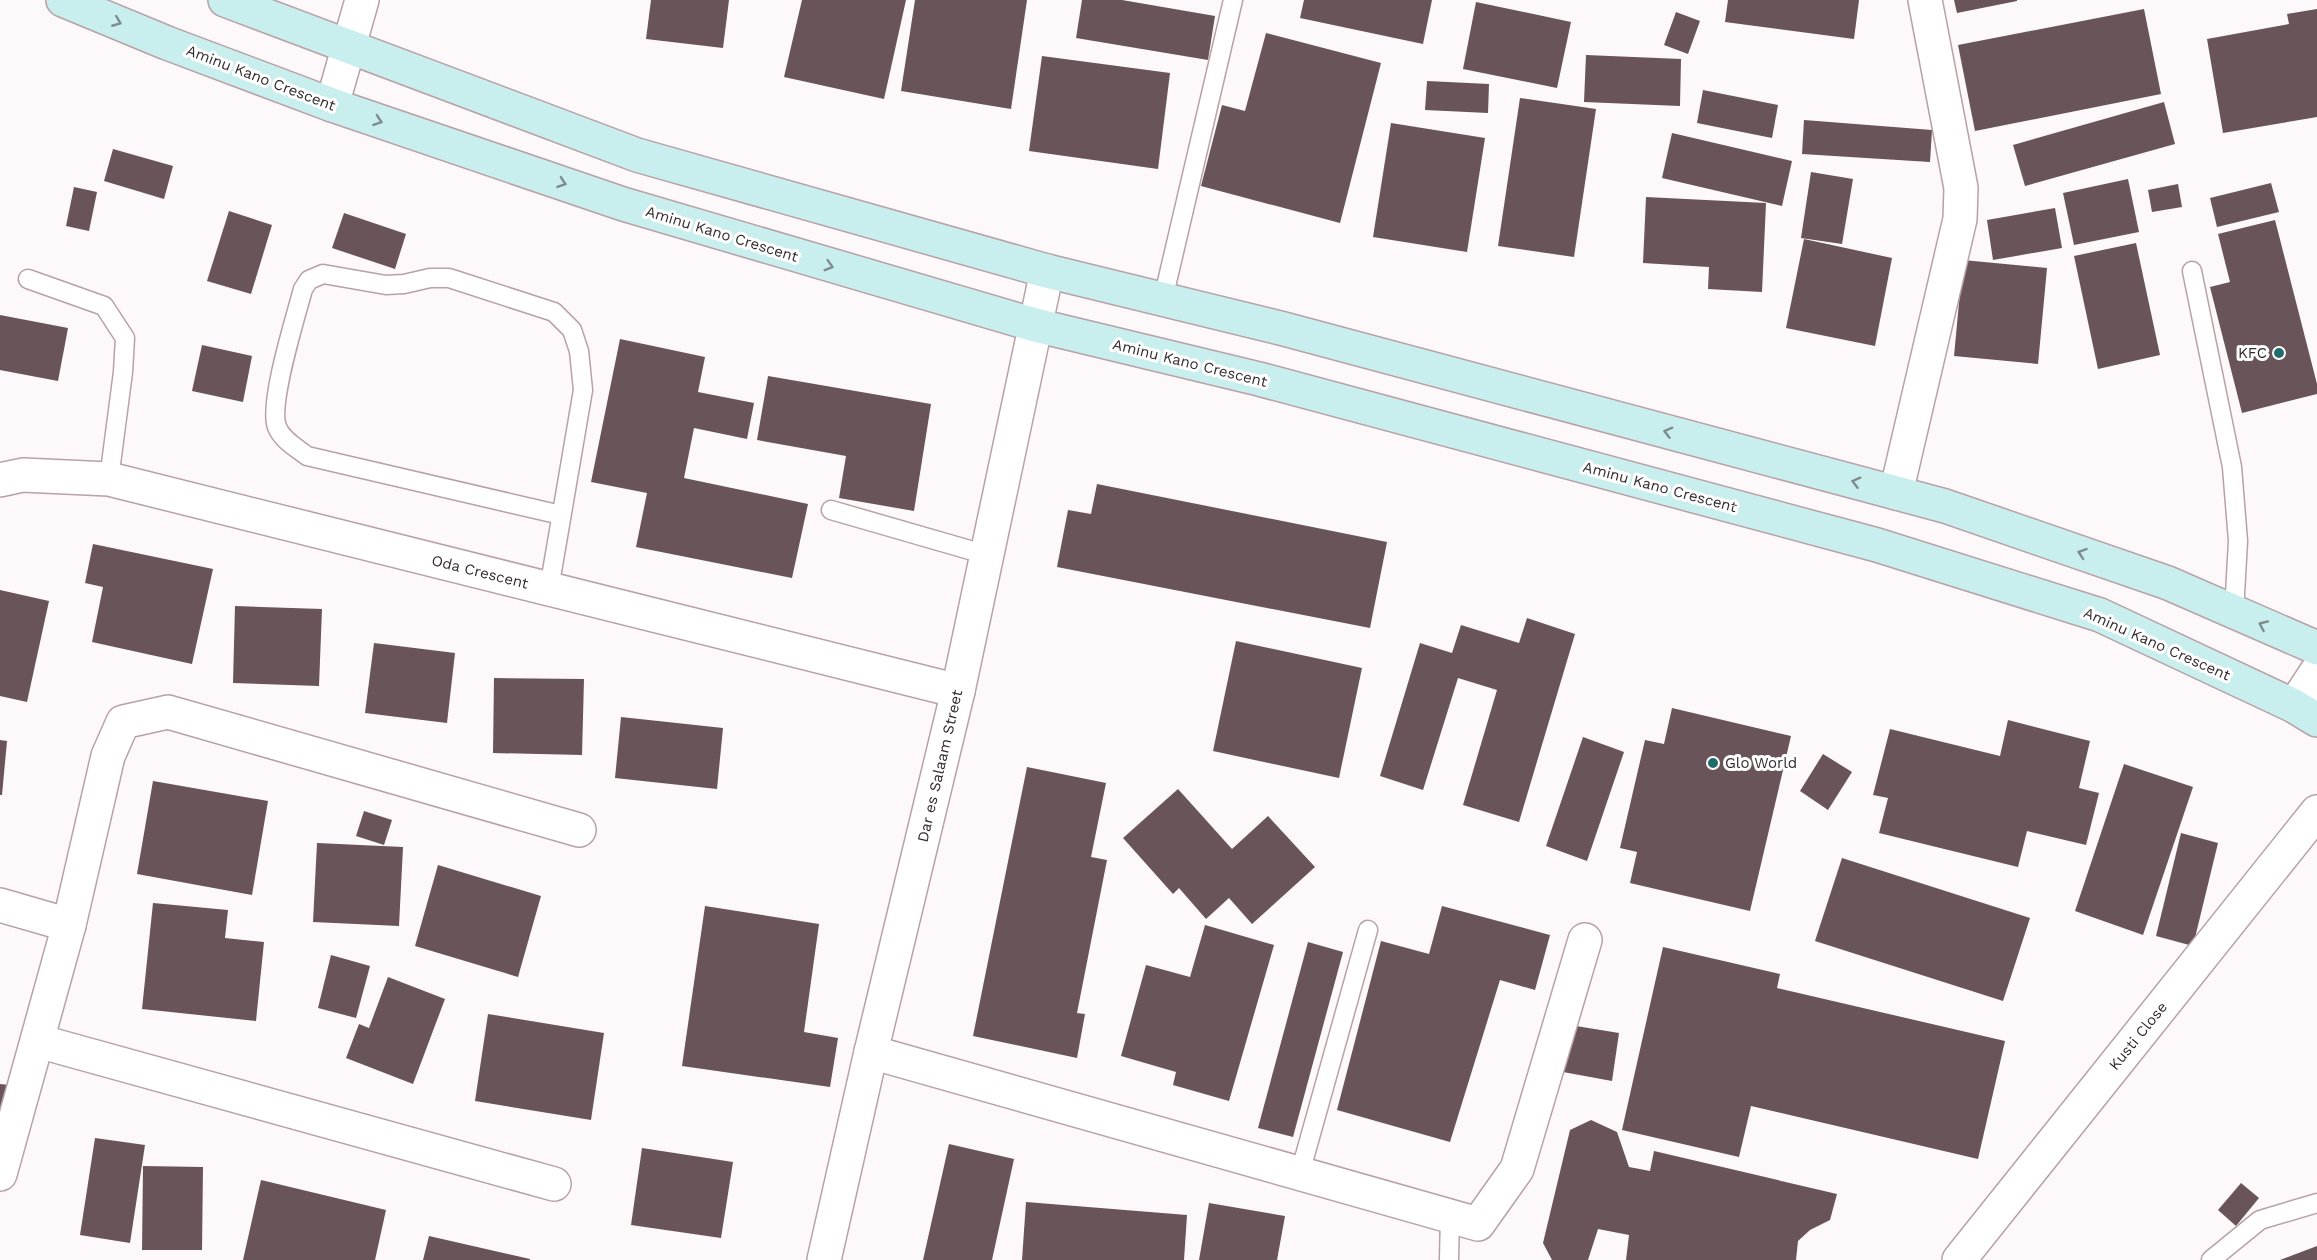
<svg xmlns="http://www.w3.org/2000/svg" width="2317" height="1260" font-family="'Work Sans',sans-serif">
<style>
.building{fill:#685459}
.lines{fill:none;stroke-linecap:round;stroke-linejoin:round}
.lane-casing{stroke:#b8a1a7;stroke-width:21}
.street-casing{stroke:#b8a1a7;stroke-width:36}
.secondary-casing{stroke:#b8a1a7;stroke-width:36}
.lane{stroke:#fff;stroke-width:18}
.street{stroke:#fff;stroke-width:33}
.secondary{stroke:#c8eeed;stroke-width:33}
.oneway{stroke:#7e8c8d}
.poi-dot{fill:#206c6b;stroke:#fff;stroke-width:2}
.labels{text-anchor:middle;stroke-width:6;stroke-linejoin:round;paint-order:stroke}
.street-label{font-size:15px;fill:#332a2d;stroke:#fff}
.poi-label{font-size:15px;fill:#332a2d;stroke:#fff;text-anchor:end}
</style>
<rect width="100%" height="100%" fill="#fdf8f9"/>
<!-- building -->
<g class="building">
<polygon points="651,0 729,0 723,48 646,39"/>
<polygon points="802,0 906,0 884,99 784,77"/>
<polygon points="915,0 1027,0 1011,109 901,91"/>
<polygon points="1082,0 1122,0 1215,16 1208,60 1076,38"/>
<polygon points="1304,0 1432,0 1423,44 1300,18"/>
<polygon points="1728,0 1859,0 1854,39 1725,22"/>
<polygon points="1954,0 2017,0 2017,1 1957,13"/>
<polygon points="1476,2 1571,22 1557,88 1463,69"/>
<polygon points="2144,9 2161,94 1975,131 1958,45"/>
<polygon points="2317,9 2317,117 2223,133 2207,39 2289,24 2287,14"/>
<polygon points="1676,12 1700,21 1688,54 1664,45"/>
<polygon points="1266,33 1381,63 1340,223 1201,186 1222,105 1245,111"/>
<polygon points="1586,55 1681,59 1680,106 1584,102"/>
<polygon points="1042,56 1170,73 1158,169 1029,151"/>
<polygon points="1427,81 1489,84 1488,113 1425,110"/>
<polygon points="1703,90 1778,105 1772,138 1697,123"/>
<polygon points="1520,98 1596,109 1574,257 1498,246"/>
<polygon points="2164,102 2175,144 2025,186 2013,145"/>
<polygon points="1804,120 1932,130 1930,162 1802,154"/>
<polygon points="1391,123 1485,138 1467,252 1373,237"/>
<polygon points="1672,133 1792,161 1782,206 1662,178"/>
<polygon points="113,149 173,166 164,199 104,181"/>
<polygon points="1811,172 1853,179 1842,244 1801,238"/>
<polygon points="2128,179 2139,232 2074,245 2063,193"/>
<polygon points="2271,183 2279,212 2217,227 2210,198"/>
<polygon points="2178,184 2182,207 2152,212 2148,190"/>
<polygon points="74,187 97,192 89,231 66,226"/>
<polygon points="1646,197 1766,203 1762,292 1708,289 1709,267 1643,263"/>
<polygon points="2055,208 2062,248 1993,260 1987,220"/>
<polygon points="229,211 272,225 251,294 207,281"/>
<polygon points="344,213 406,234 395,269 332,248"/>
<polygon points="2275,220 2317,384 2317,394 2242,413 2210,287 2230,282 2218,234"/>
<polygon points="1804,239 1892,258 1875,346 1786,328"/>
<polygon points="2136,243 2160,355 2098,369 2074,256"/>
<polygon points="1963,260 2047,268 2038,364 1954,356"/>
<polygon points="0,315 68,328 58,381 0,370"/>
<polygon points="620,339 705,357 698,392 754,403 747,439 694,428 684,478 808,504 792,578 636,547 647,493 591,482"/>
<polygon points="202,345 252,356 243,402 192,391"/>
<polygon points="768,376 931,404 914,511 839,498 846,456 757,440"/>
<polygon points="1097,484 1387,542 1370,628 1057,567 1068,510 1091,514"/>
<polygon points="93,544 213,569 192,664 92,642 103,587 85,583"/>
<polygon points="0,590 49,601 27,702 0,696"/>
<polygon points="235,606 322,609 319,686 233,683"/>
<polygon points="1527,618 1575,634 1519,822 1463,805 1497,690 1458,678 1423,790 1380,776 1420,643 1452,653 1461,625 1519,643"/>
<polygon points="1236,641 1362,668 1339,778 1213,751"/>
<polygon points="374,643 455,653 447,723 365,713"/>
<polygon points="494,678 584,679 582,755 493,753"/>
<polygon points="1672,708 1791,736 1750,911 1630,883 1637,852 1620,848 1645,740 1664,744"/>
<polygon points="621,717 723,728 717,789 615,778"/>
<polygon points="2008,720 2090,741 2079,788 2099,793 2086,845 2027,831 2018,867 1879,833 1888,798 1873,795 1890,729 2000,756"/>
<polygon points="1583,737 1624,752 1587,861 1546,846"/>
<polygon points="0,740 7,741 2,795 0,795"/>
<polygon points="1823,754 1852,772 1828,810 1800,791"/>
<polygon points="2124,764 2193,787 2143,935 2075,911"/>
<polygon points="1027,767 1106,783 1091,857 1107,860 1077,1013 1085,1014 1077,1058 973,1036"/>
<polygon points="153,781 268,801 252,895 137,874"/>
<polygon points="1178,789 1232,849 1268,816 1315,867 1252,924 1229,898 1206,919 1179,888 1173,894 1123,838"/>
<polygon points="364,811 392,820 384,845 356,836"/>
<polygon points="2181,833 2218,843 2193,946 2156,936"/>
<polygon points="317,843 403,847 399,926 313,922"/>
<polygon points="1842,858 2030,918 2003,1001 1815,941"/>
<polygon points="438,865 541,896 518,977 415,946"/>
<polygon points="153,903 228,910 225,938 264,942 256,1021 142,1009"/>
<polygon points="705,906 819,924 804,1032 838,1038 830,1087 682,1066"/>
<polygon points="1442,906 1550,935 1535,990 1500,980 1450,1142 1337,1110 1381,941 1429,954"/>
<polygon points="1205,925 1274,945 1229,1101 1173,1085 1176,1072 1121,1056 1146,965 1190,977"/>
<polygon points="1308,942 1343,952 1293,1137 1258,1128"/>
<polygon points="1663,947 1780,974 1777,988 2005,1041 1978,1159 1751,1106 1739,1157 1622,1130"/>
<polygon points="331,955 370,966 356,1018 318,1008"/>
<polygon points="388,977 445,999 413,1084 346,1058 359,1024 369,1028"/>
<polygon points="488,1014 604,1033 591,1120 475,1101"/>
<polygon points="1570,1025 1619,1033 1612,1081 1563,1072"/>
<polygon points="0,1084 9,1085 0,1119"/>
<polygon points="1591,1120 1617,1132 1629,1167 1650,1171 1654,1151 1837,1194 1830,1220 1810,1230 1798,1241 1796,1260 1626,1260 1629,1235 1598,1229 1588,1260 1552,1260 1543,1243 1570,1130"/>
<polygon points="95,1138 145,1145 130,1243 80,1235"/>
<polygon points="949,1144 1014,1159 992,1260 923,1260"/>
<polygon points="642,1148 733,1162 721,1238 631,1225"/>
<polygon points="143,1166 203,1167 202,1250 142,1250"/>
<polygon points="261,1180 386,1210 375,1260 243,1260"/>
<polygon points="2241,1183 2259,1198 2236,1226 2218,1210"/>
<polygon points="1026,1202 1187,1215 1184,1260 1022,1260"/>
<polygon points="1209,1203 1285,1216 1277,1260 1199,1260"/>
<polygon points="429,1236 530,1259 530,1260 423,1260"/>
<polygon points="2317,1246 2317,1260 2280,1260"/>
</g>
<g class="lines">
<defs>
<g id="lane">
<polyline points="2192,271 2232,467 2238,541 2234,612"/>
<polyline points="28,279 104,306 125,338 123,372 109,479"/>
<polyline points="1163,299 1233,0"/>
<polyline points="831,510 987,555"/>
<path d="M549,589l34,-199 -4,-39 -7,-21 -18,-18 -105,-34h-19l-26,6 -18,1 -63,-11 -14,6 -6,9c-7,27 -35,115 -26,138 5,13 20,21 30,29l254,59"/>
<polyline points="1300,1173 1368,930"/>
<polyline points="1449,1260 1450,1216"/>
<polyline points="2211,1260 2260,1220 2317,1203"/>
</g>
<g id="street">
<polyline points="332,105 362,0"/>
<polyline points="0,480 23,475 109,479 958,691"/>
<polyline points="1896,493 1960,219 1961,188 1925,0"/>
<polyline points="2294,706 2317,671"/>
<polyline points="0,905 69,925"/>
<polyline points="38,1041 554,1184"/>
<polyline points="871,1052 1478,1224 1517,1169 1585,940"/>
<polyline points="0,1174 69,925 108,756 123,722 168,712 579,830"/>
<polyline points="824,1260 871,1052 958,691 1047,271"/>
<polyline points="1959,1260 2317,812"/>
</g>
<g id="secondary">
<polyline points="63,0 167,43 332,105 623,204 1035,325 1259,379 1877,545 2100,615 2294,706 2317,720"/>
<polyline points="225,0 637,155 1047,271 1284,329 1945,506 2168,583 2317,648"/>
</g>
</defs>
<!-- lane casing -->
<use href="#lane" class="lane-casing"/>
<!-- street casing -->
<use href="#street" class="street-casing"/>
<!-- secondary casing -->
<use href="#secondary" class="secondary-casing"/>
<!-- lane -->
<use href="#lane" class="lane"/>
<!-- street -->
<use href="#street" class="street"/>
<!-- secondary -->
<use href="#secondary" class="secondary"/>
</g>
<!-- one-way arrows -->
<defs><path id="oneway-chevron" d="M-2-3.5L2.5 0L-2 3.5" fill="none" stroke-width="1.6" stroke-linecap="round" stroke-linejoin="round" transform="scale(1.5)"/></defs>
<g class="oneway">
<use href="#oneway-chevron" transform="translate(117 22) rotate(22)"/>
<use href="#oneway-chevron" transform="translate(378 121) rotate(19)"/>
<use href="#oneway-chevron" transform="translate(562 183) rotate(19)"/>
<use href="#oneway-chevron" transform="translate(829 266) rotate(17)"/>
<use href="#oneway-chevron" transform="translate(1668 432) rotate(-165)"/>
<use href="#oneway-chevron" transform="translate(1856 482) rotate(-165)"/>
<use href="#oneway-chevron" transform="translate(2082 553) rotate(-161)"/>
<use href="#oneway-chevron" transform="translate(2263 625) rotate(-156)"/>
</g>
<!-- markers -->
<g class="poi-dot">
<circle cx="2279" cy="353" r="6"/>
<circle cx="1713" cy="763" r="6"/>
</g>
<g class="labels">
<!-- street labels -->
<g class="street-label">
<text transform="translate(261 78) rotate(21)" y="5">Aminu Kano Crescent</text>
<text transform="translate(722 234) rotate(17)" y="5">Aminu Kano Crescent</text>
<text transform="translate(1190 363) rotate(14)" y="5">Aminu Kano Crescent</text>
<text transform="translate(1660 487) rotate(15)" y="5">Aminu Kano Crescent</text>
<text transform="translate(480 572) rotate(14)" y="5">Oda Crescent</text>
<text transform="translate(2157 644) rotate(24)" y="5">Aminu Kano Crescent</text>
<text transform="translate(940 766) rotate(-77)" y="5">Dar es Salaam Street</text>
<text transform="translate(2138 1036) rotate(-51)" y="5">Kusti Close</text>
</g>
<!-- poi labels -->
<g class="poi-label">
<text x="2267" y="358">KFC</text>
<text x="1725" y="768" text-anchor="start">Glo World</text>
</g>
</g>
</svg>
